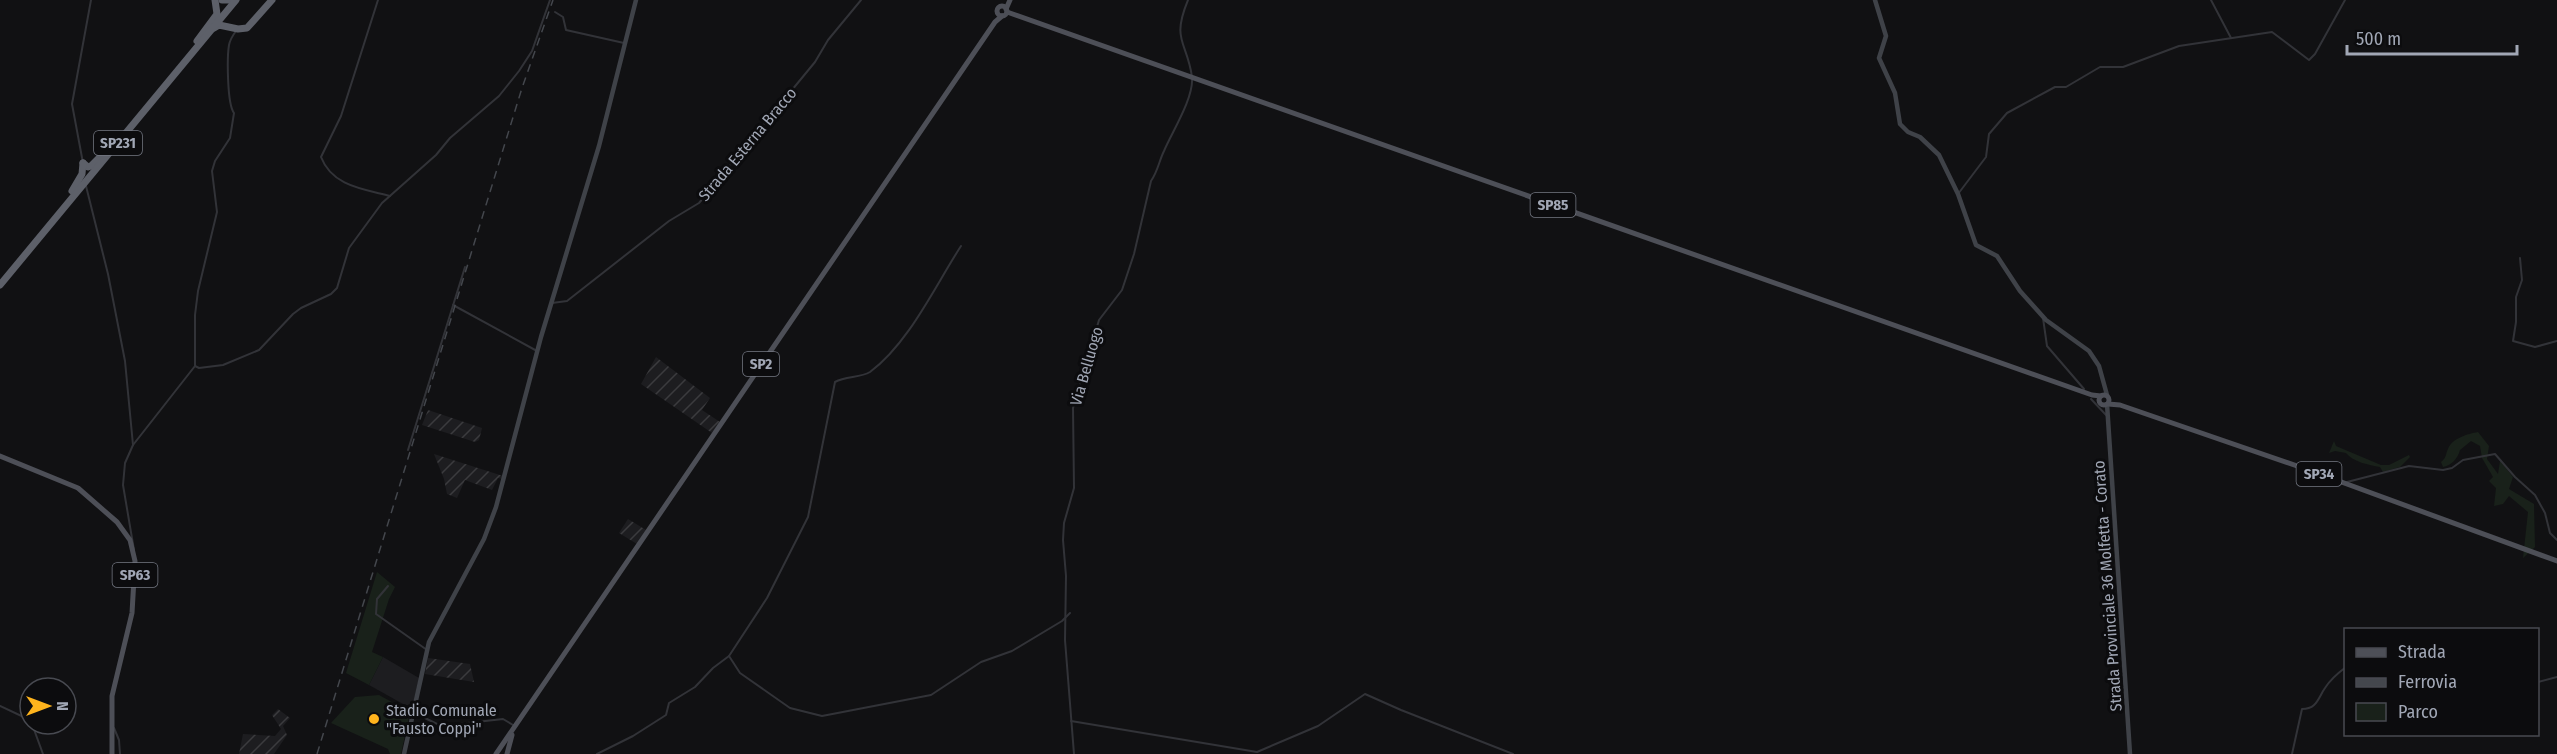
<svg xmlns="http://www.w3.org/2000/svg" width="2557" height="754" font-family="'Fira Sans Condensed',sans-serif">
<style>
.built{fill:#1d1d20}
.industrial{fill:url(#industrial-furrows)}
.green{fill:#19211a}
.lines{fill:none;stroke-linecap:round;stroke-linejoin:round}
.street{stroke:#323338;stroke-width:2}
.secondary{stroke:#3f4248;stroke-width:4.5}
.primary{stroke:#4d4f57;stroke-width:5}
.highway{stroke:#5d6069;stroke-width:7}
.rail{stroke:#44474d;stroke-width:1.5;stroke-dasharray:8 6;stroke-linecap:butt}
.poi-dot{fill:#ffb41d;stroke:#0c0c0e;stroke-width:2}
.labels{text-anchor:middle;stroke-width:6;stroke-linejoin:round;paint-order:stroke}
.shield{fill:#0c0c0e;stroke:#747883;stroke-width:1.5}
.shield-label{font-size:15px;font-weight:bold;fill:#a1a7b5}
.street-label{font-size:16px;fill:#a1a7b5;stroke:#0c0c0e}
.poi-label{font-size:16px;fill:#a1a7b5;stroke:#0c0c0e;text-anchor:start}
</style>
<defs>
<pattern id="industrial-furrows" width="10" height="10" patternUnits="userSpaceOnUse" patternTransform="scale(1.5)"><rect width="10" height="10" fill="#1d1d20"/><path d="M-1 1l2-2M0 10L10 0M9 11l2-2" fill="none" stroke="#3b3b3e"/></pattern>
</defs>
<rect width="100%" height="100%" fill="#111113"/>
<!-- built -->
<polygon class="built" points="383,657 419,678 412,709 369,685"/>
<!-- industrial -->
<g class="industrial">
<polygon points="656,357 710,398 702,410 720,422 712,433 641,384"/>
<polygon points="428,410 482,428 479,440 475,442 422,425"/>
<polygon points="434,454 503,476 502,479 498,478 492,490 465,480 457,498 447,494 444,479"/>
<polygon points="628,519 646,530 637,544 619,533"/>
<polygon points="428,658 470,664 474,682 425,674"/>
<polygon points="278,709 290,718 283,726 287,735 274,754 239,754 243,734 275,736 281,729 272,715"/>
</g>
<!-- green -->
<g class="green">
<path d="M2478,432l11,14 -2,13 11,15 2,-13 13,16 -4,12 25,15 1,43 -12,11 5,-46 -19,-16 -6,8 -9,2 2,-18 -7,-7 4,-4 -11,-19 -2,-12 -9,-5 -11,9c-2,8 -9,16 -17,17l-2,-5c6,-5 4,-7 7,-13 4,-11 20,-15 30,-17z"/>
<path d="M2334,441l2,5 45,19h8l20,-10 1,2 -10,10 -17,5 -3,-5c-11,-2 -27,-5 -34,-14l-11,-2 -6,2z"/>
<polygon points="377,572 395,587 389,599 372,652 383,657 369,685 346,673"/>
<polygon points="379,695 410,712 401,754 390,754 388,749 331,723 355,697"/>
</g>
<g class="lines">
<!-- street -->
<g class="street">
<path d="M378,0l-37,116 -20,41c11,29 42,32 69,39"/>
<polyline points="2211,0 2231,38"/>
<polyline points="555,12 563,17 566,30 624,43"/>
<polyline points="83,163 72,104 91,0"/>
<polyline points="86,186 108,274 125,361 133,445"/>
<polyline points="1958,194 1986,157 1989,134 2007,113 2055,87 2066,87 2100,67 2123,67 2179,46 2272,32 2309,60 2315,54 2345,0"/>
<polyline points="2520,258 2522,280 2516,297 2516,322 2513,341 2535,347 2557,341"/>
<polyline points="552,303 567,301 669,221 699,203 815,62 828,40 861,0"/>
<polyline points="453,305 537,351"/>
<polyline points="2043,318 2047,346 2084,389"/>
<polyline points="195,366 199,368 223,365 259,350 293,314 301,308 331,294 337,288 349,248 382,203 436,155 450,138 499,96 519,71 532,51 550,0"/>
<polyline points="2091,399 2107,416"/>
<polyline points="408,450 465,267"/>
<polyline points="2347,482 2409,466 2443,470 2452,468 2463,460 2495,454 2515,477 2535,495 2545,513 2550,533 2557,540"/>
<path d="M134,550l-11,-65 2,-22 8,-18 62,-79v-51l3,-24 19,-79 -5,-41 3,-10 15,-23 4,-25c-7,-9 -7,-56 -5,-68 1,-5 4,-10 7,-14"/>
<polyline points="388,586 377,599 376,614 427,650"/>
<polyline points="729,656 740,673 790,708 822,716 931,695 981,662 1012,651 1062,621 1070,613"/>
<polyline points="2538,682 2557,677"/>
<polyline points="0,706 30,720"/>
<polyline points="413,712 441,726 503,719 513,725"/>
<polyline points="1071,721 1257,752 1318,726 1365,694 1401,710 1513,754"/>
<polyline points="32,724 43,754"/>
<polyline points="114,728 119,740 120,754"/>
<path d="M597,754l36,-18 33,-21 3,-12 26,-16 18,-19 16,-12 38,-58 41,-81 27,-135c11,-6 25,-4 35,-10 39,-29 65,-86 91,-126"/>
<path d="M1074,754l-9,-114 1,-64 -3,-36 1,-17 10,-35 -1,-80 26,-88 23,-30 12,-36 17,-73c7,-10 8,-20 13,-30 8,-19 30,-53 28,-74 -5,-36 -21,-36 -4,-77"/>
<path d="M2292,754l10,-45c15,0 16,-11 23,-21 5,-8 13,-15 21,-21"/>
</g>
<!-- secondary -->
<g class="secondary">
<polyline points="1875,0 1886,36 1879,58 1895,93 1900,124 1908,132 1920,137 1939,155 1958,194 1976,245 1997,256 2020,291 2046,320 2089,351 2099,366 2107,395"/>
<polyline points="2107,404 2130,754"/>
<polyline points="404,754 429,642 484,539 496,507 541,337 599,146 636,0"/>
</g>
<!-- primary -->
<g class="primary">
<circle cx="1002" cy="11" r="5"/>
<polyline points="1006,9 1010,0"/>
<polyline points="1007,12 2092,395 2101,396"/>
<circle cx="2104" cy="400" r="5"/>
<polyline points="2108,404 2120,405 2306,469 2557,561"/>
<polyline points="0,456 78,488 117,522 130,540 135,561 132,613 112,696 112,754"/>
<polyline points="496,754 995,22 1002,16"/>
<polyline points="507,754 512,735"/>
</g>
<!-- highway -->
<g class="highway">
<polyline points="222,0 229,0"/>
<polyline points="214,28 219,25 238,29 247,28 272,0"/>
<polyline points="197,41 217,14 215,0"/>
<polyline points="83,163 88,167 91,166 107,150"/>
<polyline points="72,191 82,174 83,163"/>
<polyline points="0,285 236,0"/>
</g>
<!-- rail -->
<polyline class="rail" points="317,754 522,88 553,0"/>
</g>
<!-- markers -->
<circle class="poi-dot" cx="374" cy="719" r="6"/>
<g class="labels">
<!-- shield labels -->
<g class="shield">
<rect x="94" y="131" width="48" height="24" rx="4.5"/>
<rect x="1530.5" y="193" width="45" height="24" rx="4.5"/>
<rect x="743" y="352" width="36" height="24" rx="4.5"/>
<rect x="2296.5" y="462" width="45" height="24" rx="4.5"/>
<rect x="112.5" y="563" width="45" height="24" rx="4.5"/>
</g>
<g class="shield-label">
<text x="118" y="148">SP231</text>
<text x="1553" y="210">SP85</text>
<text x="761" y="369">SP2</text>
<text x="2319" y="479">SP34</text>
<text x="135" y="580">SP63</text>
</g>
<!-- street labels -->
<g class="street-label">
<text transform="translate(747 144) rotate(-50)" y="6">Strada Esterna Bracco</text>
<text transform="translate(1086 366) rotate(-74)" y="6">Via Belluogo</text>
<text transform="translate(2107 586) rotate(-94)" y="6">Strada Provinciale 36 Molfetta - Corato</text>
</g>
<!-- poi labels -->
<g class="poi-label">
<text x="386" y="716">Stadio Comunale<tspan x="386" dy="18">"Fausto Coppi"</tspan></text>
</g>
</g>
<!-- legend -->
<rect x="2344" y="628" width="195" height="108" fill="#0c0c0e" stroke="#484a51" stroke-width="1.5"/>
<rect x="2356" y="648" width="30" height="9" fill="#4d4f57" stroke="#484a51" stroke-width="1.5"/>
<text x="2398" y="658" font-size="18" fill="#a1a7b5">Strada</text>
<rect x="2356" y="678" width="30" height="9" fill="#44474d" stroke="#484a51" stroke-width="1.5"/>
<text x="2398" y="688" font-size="18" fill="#a1a7b5">Ferrovia</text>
<rect x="2356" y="703" width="30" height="18" fill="#19211a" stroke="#484a51" stroke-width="1.5"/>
<text x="2398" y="718" font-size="18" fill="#a1a7b5">Parco</text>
<!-- north arrow -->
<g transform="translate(48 706) rotate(90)"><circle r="28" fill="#0c0c0e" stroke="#484a51" stroke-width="1.5"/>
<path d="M0-4.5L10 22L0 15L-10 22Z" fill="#ffb41d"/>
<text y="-9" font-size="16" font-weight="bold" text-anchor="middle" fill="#a1a7b5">N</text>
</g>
<!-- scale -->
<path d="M2347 45v9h170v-9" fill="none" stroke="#a1a7b5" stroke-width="3"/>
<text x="2356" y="45" font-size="18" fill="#a1a7b5" stroke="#0c0c0e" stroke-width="4.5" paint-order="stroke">500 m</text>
</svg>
